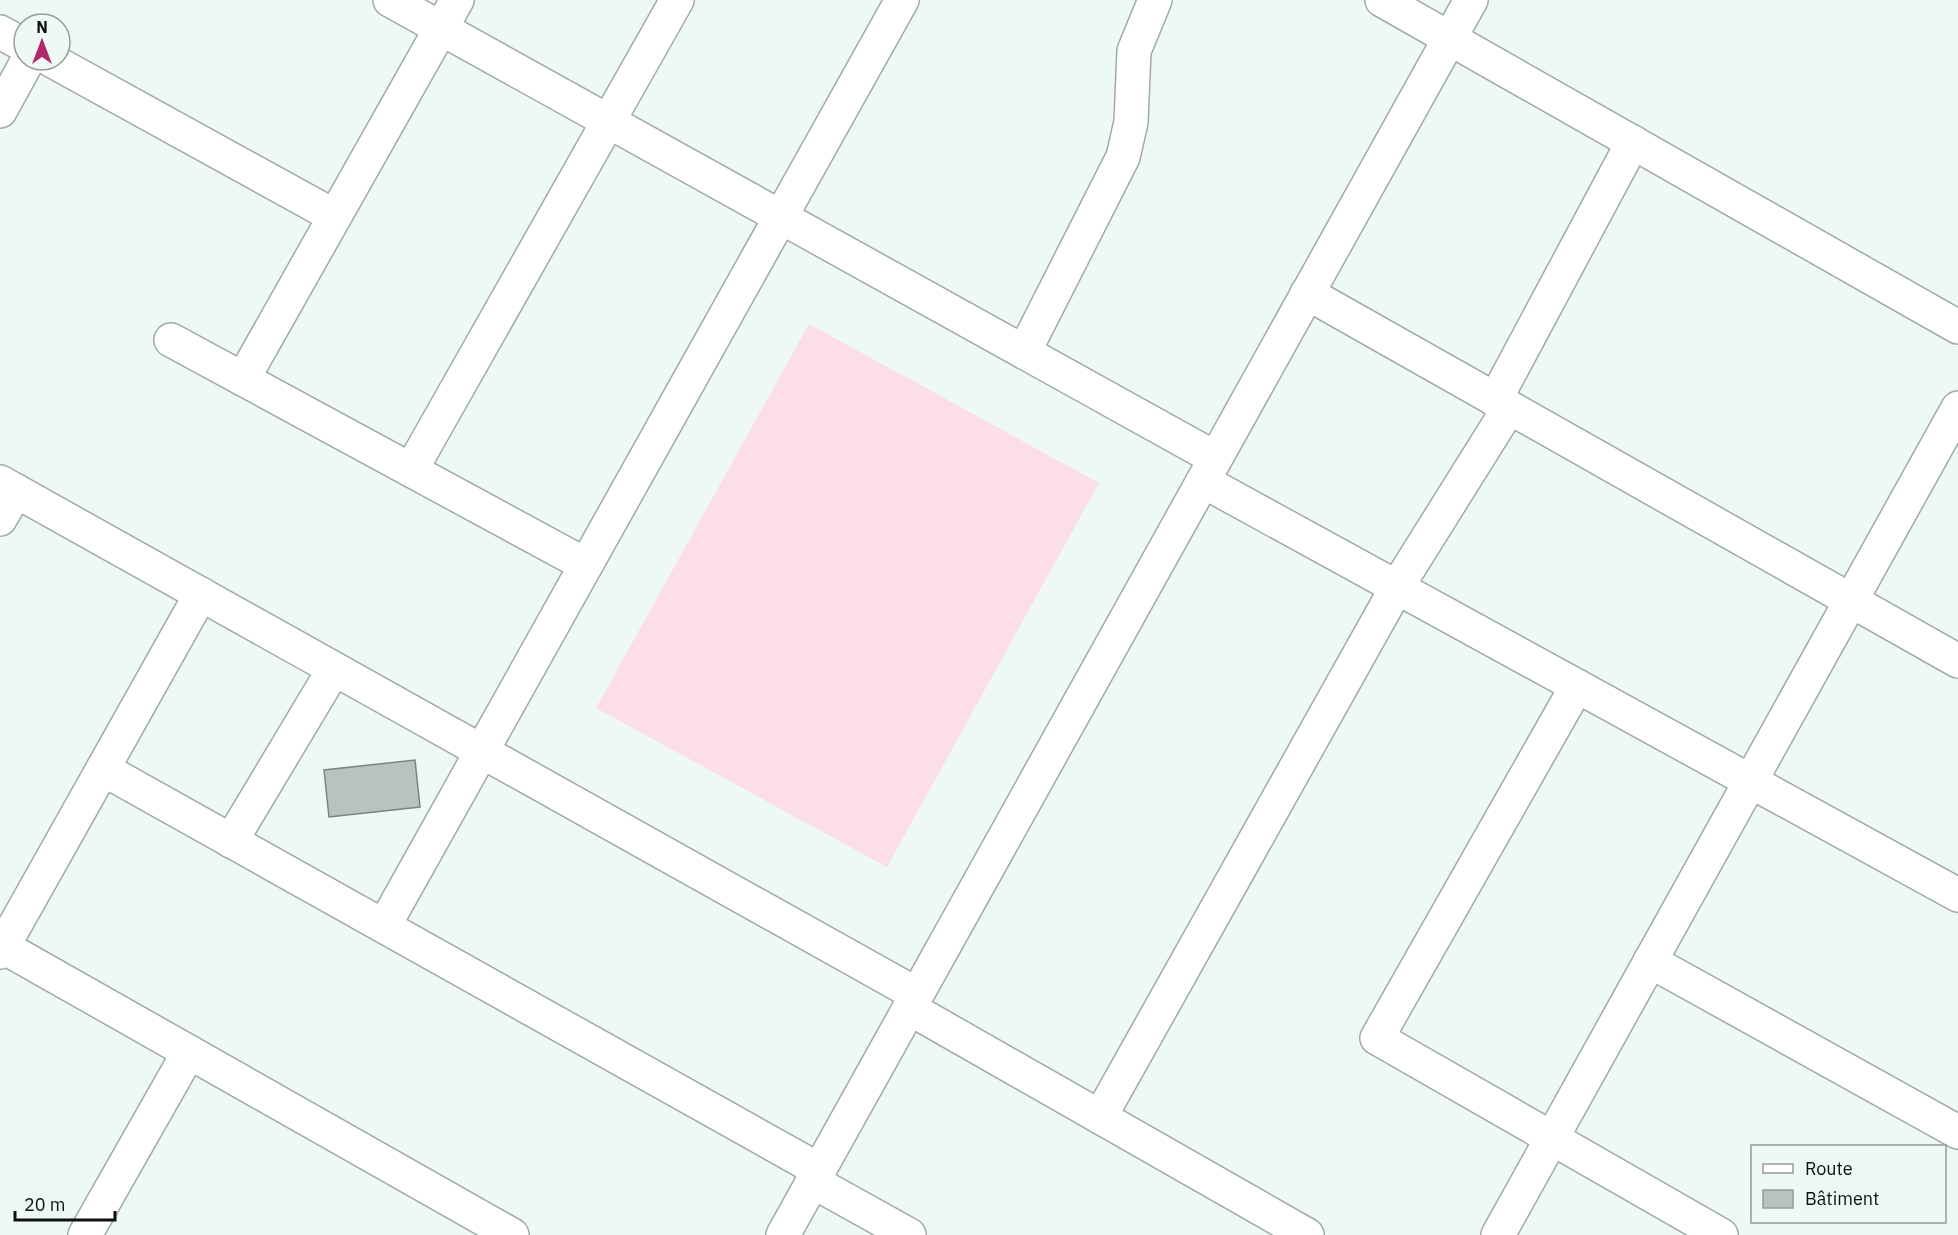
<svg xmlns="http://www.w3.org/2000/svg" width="1958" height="1235" font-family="'IBM Plex Sans',sans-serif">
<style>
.grass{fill:#fcdee8}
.building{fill:#b8c2be;stroke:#7a8480;stroke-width:1.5}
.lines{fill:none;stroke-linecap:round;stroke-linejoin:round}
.minor-casing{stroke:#a0aaa6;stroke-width:36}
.minor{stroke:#fff;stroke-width:33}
</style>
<rect width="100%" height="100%" fill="#eef9f5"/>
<!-- grass -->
<polygon class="grass" points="809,324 1099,483 887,867 596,708"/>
<!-- building -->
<polygon class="building" points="415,760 420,807 329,817 324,770"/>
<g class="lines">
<defs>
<g id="minor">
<polyline points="390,0 1215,458"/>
<polyline points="1382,0 1958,327"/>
<polyline points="0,32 24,45"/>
<polyline points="51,60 334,216"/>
<polyline points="0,111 28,60"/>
<polyline points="1307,293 1958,661"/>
<polyline points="171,340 586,565"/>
<polyline points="1024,352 1123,157 1131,122 1134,51 1155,0"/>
<polyline points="243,379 457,0"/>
<polyline points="1495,400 1633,142"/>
<polyline points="411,470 677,0"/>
<polyline points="1203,481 1958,895"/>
<polyline points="0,482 916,994"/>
<polyline points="0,519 16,491"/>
<polyline points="1577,686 1377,1038 1721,1235"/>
<polyline points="103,769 819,1170"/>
<polyline points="231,841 334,669"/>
<polyline points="384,926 902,0"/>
<polyline points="0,945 512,1235"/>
<polyline points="0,952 201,594"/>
<polyline points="1650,961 1958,1132"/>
<polyline points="909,1008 1307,1235"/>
<polyline points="1100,1117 1397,587 1509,408"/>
<polyline points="812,1181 909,1235"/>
<polyline points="85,1235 189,1052"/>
<polyline points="783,1235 1471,0"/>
<polyline points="1498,1235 1958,408"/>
</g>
</defs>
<!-- minor casing -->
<use href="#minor" class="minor-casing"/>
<!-- minor -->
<use href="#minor" class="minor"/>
</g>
<!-- legend -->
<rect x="1751" y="1145" width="195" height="78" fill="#eef9f5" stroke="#949c99" stroke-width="1.5"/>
<rect x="1763" y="1164" width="30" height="9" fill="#ffffff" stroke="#949c99" stroke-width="1.5"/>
<text x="1805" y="1175" font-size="18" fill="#0d110f">Route</text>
<rect x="1763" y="1190" width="30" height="18" fill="#b8c2be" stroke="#949c99" stroke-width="1.5"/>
<text x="1805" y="1205" font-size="18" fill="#0d110f">Bâtiment</text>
<!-- north arrow -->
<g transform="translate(42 42)"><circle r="28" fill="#eef9f5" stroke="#949c99" stroke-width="1.5"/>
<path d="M0-4.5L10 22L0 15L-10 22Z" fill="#b1296b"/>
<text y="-9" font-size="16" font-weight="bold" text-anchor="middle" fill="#0d110f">N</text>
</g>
<!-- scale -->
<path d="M15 1211v9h100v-9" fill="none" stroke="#0d110f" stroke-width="3"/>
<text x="24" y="1211" font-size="18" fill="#0d110f" stroke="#eef9f5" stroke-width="4.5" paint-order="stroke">20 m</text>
</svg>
